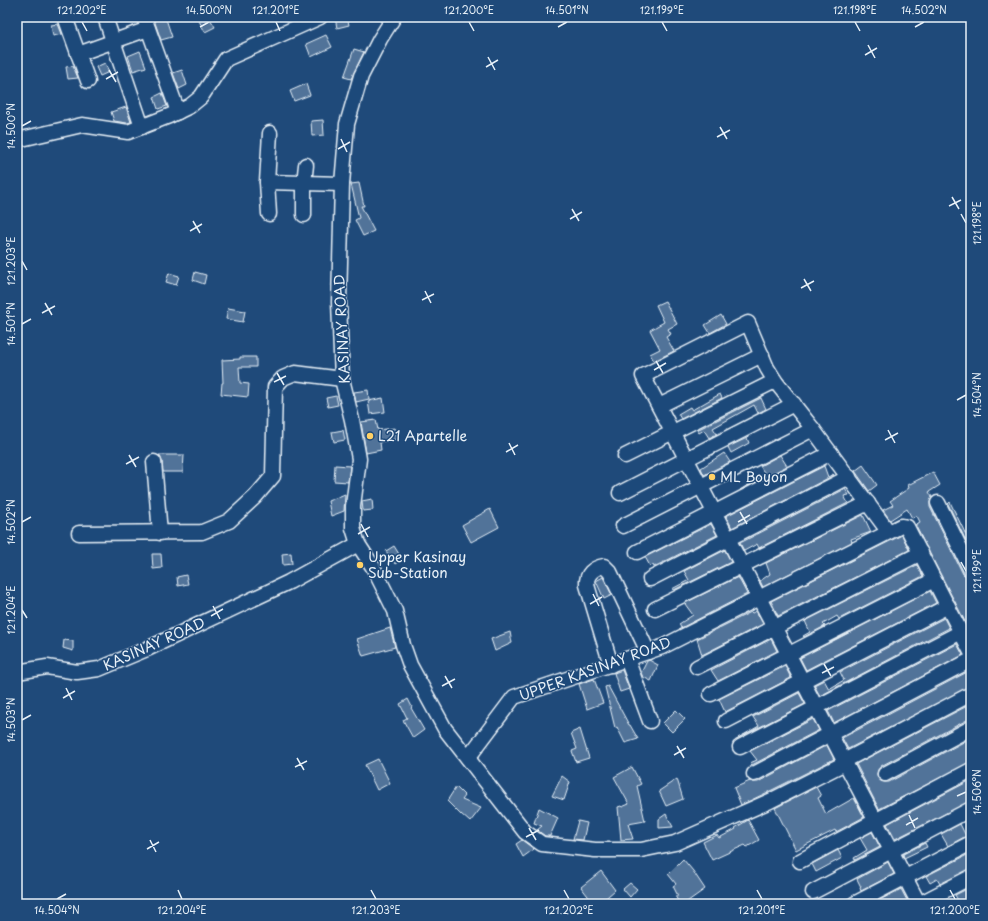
<svg xmlns="http://www.w3.org/2000/svg" width="988" height="921" font-family="'Playpen Sans',sans-serif">
<style>
.building{fill:#517399;stroke:#e8f1f8}
.lines{fill:none;stroke-linecap:round;stroke-linejoin:round}
.minor-casing{stroke:#e8f1f8;stroke-width:17}
.minor{stroke:#1f4a7a;stroke-width:14}
.ticks{fill:none;stroke:#e8f1f8;stroke-width:1.5}
.poi-dot{fill:#ffd166;stroke:#1f4a7a;stroke-width:1.5}
.labels{text-anchor:middle;stroke-width:3;stroke-linejoin:round;paint-order:stroke}
.street-label{font-size:14px;fill:#e8f1f8;stroke:#1f4a7a}
.poi-label{font-size:14px;fill:#e8f1f8;stroke:#1f4a7a;text-anchor:start}
.neatline{fill:none;stroke:#e8f1f8;stroke-width:1.5}
.ticks-label{font-size:10px;text-anchor:middle;fill:#e8f1f8}
</style>
<rect width="100%" height="100%" fill="#1f4a7a"/>
<filter id="ink" filterUnits="userSpaceOnUse"><feTurbulence type="fractalNoise" baseFrequency=".025" numOctaves="2"/><feDisplacementMap in="SourceGraphic" scale="8" xChannelSelector="R" yChannelSelector="G"/><feConvolveMatrix kernelMatrix="1 2 1 2 8 2 1 2 1" color-interpolation-filters="sRGB"/></filter>
<g filter="url(#ink)">
<!-- building -->
<g class="building">
<polygon points="153,17 161,17 162,20 166,19 172,37 161,40"/>
<polygon points="197,17 209,17 215,27 205,32"/>
<polygon points="335,17 347,17 349,25 337,28"/>
<polygon points="58,24 62,34 53,36 51,25"/>
<polygon points="326,35 332,47 311,57 306,44"/>
<polygon points="354,49 364,52 351,79 344,77"/>
<polygon points="140,51 146,67 133,71 128,56"/>
<polygon points="105,63 109,72 100,76 96,67"/>
<polygon points="73,66 78,78 68,79 66,67"/>
<polygon points="182,70 187,85 179,89 173,73"/>
<polygon points="306,84 310,95 294,101 290,91"/>
<polygon points="162,93 167,106 158,109 154,97"/>
<polygon points="126,107 131,122 127,123 114,121 111,112"/>
<polygon points="323,120 324,135 312,136 311,121"/>
<polygon points="359,183 364,206 361,206 374,231 363,236 355,220 359,218 351,184"/>
<polygon points="195,272 206,275 204,284 193,280"/>
<polygon points="169,273 179,276 176,285 166,282"/>
<polygon points="665,301 677,324 668,329 671,334 666,337 674,351 654,361 650,354 660,349 650,330 664,322 656,305"/>
<polygon points="228,308 245,311 243,322 226,319"/>
<polygon points="721,315 726,324 710,333 705,325"/>
<polygon points="240,357 256,357 256,367 239,367 240,383 249,384 248,397 221,394 222,383 223,383 222,360 240,359"/>
<polygon points="368,390 369,399 356,402 354,392"/>
<polygon points="720,394 722,398 681,419 678,414 690,407 692,410"/>
<polygon points="336,396 338,405 328,407 326,398"/>
<polygon points="383,398 385,412 370,414 368,401"/>
<polygon points="761,398 766,409 758,413 754,405 713,428 717,434 709,438 704,430 699,433 697,430"/>
<polygon points="376,420 378,430 395,428 397,439 380,442 381,450 366,453 361,422"/>
<polygon points="343,430 345,440 334,442 332,432"/>
<polygon points="747,438 749,443 731,453 728,447"/>
<polygon points="724,453 730,462 704,475 701,468"/>
<polygon points="159,455 184,455 183,472 163,472 162,461"/>
<polygon points="780,455 787,466 740,490 765,474 760,466"/>
<polygon points="335,465 350,466 348,482 334,481"/>
<polygon points="863,465 877,485 869,491 855,471"/>
<polygon points="824,466 828,477 833,474 834,475 732,528 726,516"/>
<polygon points="933,472 940,485 929,492 932,497 930,502 930,507 963,574 967,577 971,578 971,633 915,525 920,522 917,516 912,518 907,509 890,520 883,510 893,505 890,501 909,488 908,485"/>
<polygon points="845,489 849,495 844,496 848,503 759,548 757,544 744,551 740,543"/>
<polygon points="345,494 344,511 331,516 328,501"/>
<polygon points="372,499 373,510 363,511 362,501"/>
<polygon points="950,502 971,545 971,551 948,504"/>
<polygon points="490,509 499,527 471,542 462,525"/>
<polygon points="863,515 871,532 851,539 852,542 763,587 760,581 770,574 766,563"/>
<polygon points="711,524 717,535 654,567 653,565 650,566 645,557"/>
<polygon points="902,535 909,550 778,616 771,601"/>
<polygon points="394,546 402,559 395,564 386,551"/>
<polygon points="725,550 731,562 674,590 672,589 689,580 684,571"/>
<polygon points="291,553 292,564 283,565 282,554"/>
<polygon points="152,554 161,554 162,568 153,569"/>
<polygon points="917,565 923,576 839,619 837,616 823,624 825,626 804,637 803,636 810,632 805,621"/>
<polygon points="186,575 188,584 178,586 177,577"/>
<polygon points="603,577 612,595 604,599 596,581"/>
<polygon points="738,577 747,594 681,628 679,624 693,615 685,604 687,602"/>
<polygon points="930,591 936,603 806,670 800,658"/>
<polygon points="756,611 763,624 702,655 697,639 751,612 752,613"/>
<polygon points="944,618 949,628 820,696 814,685 824,680 829,689 844,680 840,672"/>
<polygon points="390,628 395,647 363,656 357,639"/>
<polygon points="510,632 512,643 495,651 491,639"/>
<polygon points="771,639 777,651 718,681 711,670"/>
<polygon points="64,640 73,641 73,651 63,648"/>
<polygon points="957,644 963,655 834,723 828,711"/>
<polygon points="649,660 658,665 651,681 643,677 641,673 647,661"/>
<polygon points="785,666 791,678 725,712 719,699"/>
<polygon points="622,670 629,689 620,692 614,673"/>
<polygon points="971,670 971,686 848,749 842,738"/>
<polygon points="594,679 603,703 587,709 579,684"/>
<polygon points="608,686 629,725 630,725 638,739 625,743 617,727 615,728 605,687"/>
<polygon points="799,693 805,704 738,738 759,726 753,717"/>
<polygon points="408,699 412,707 411,708 424,730 413,738 403,720 407,718 400,704"/>
<polygon points="971,704 971,720 967,720 881,766 878,770 877,774 878,778 881,781 885,782 889,782 971,738 971,762 879,809 856,764"/>
<polygon points="676,710 685,719 672,732 663,723"/>
<polygon points="813,719 819,730 752,765 750,763 757,760 750,751"/>
<polygon points="580,729 589,758 576,762 572,751 577,749 571,733"/>
<polygon points="827,745 834,759 766,793 741,805 734,788 750,781 753,782 758,782"/>
<polygon points="378,759 390,783 377,790 365,765"/>
<polygon points="632,767 641,784 637,786 645,821 628,824 633,839 621,840 618,807 621,806 622,807 629,804 614,777"/>
<polygon points="562,776 570,782 564,800 552,796"/>
<polygon points="677,779 683,799 666,806 659,791"/>
<polygon points="971,780 971,801 895,839 887,824"/>
<polygon points="456,787 465,796 462,800 481,808 470,822 461,814 461,815 447,801"/>
<polygon points="816,787 821,796 818,798 826,814 854,798 864,817 836,832 835,830 796,850 775,808"/>
<polygon points="539,808 558,818 550,836 545,836 537,830 542,826 534,823"/>
<polygon points="666,814 673,827 659,828 659,819"/>
<polygon points="748,820 759,840 747,847 745,845 712,860 703,842 717,835 719,838 736,829 735,828"/>
<polygon points="578,821 587,823 583,840 573,839"/>
<polygon points="960,824 966,836 948,846 941,834"/>
<polygon points="872,832 880,847 855,860 854,858 867,850 860,838"/>
<polygon points="522,840 534,849 523,857 516,844"/>
<polygon points="925,843 927,847 904,858 903,854"/>
<polygon points="838,850 842,858 816,872 812,864"/>
<polygon points="971,853 971,869 940,884 937,879 930,883 926,876"/>
<polygon points="683,859 693,871 705,889 684,904 680,904 675,896 678,896 673,886 676,884 668,874"/>
<polygon points="888,862 894,874 861,891 860,888 861,887 857,879"/>
<polygon points="601,871 615,890 599,904 594,904 581,887"/>
<polygon points="630,883 637,889 630,897 623,889"/>
<polygon points="971,887 971,904 960,904 955,895"/>
<polygon points="901,889 909,904 872,904"/>
</g>
<g class="lines">
<defs>
<g id="minor">
<polyline points="65,17 88,81"/>
<polyline points="105,17 142,127"/>
<polyline points="144,17 178,112"/>
<polyline points="394,17 380,39 361,76 347,124 342,184 339,302 342,379 352,420 359,459 353,506 353,528 358,544 373,567 395,611 403,645 410,665 445,729 525,832 542,844 595,850 641,850 675,843 770,801 845,763"/>
<polyline points="78,54 148,29"/>
<polyline points="17,140 82,125 128,132 169,116 190,106 201,97 226,59 320,17"/>
<polyline points="267,182 342,184"/>
<polyline points="269,214 267,182 270,133"/>
<polyline points="304,215 304,183 306,165"/>
<polyline points="659,406 762,355"/>
<polyline points="625,456 775,381"/>
<polyline points="154,462 160,533"/>
<polyline points="620,493 794,404"/>
<polyline points="938,503 971,570"/>
<polyline points="623,526 813,429"/>
<polyline points="888,531 809,424 775,381 767,368 748,323 643,376 919,904"/>
<polyline points="79,533 202,532 229,521 255,497 273,476 275,387 283,378 295,373 342,379"/>
<polyline points="637,552 831,453"/>
<polyline points="650,579 849,477"/>
<polyline points="655,609 868,503"/>
<polyline points="627,659 650,721"/>
<path d="M611,665l-24,-80c-1,-11 6,-17 17,-19l6,6 38,80"/>
<polyline points="697,667 921,553"/>
<polyline points="17,672 47,667 77,672 99,669 147,649 289,582 358,544"/>
<polyline points="711,694 934,580"/>
<polyline points="726,721 948,606"/>
<polyline points="740,747 961,632"/>
<polyline points="468,758 514,697 662,647 901,526 907,527 971,652"/>
<polyline points="844,761 971,694"/>
<polyline points="754,774 971,660"/>
<polyline points="885,774 971,728"/>
<polyline points="800,861 971,770"/>
<polyline points="813,892 971,809"/>
<polyline points="854,904 971,843"/>
<polyline points="919,904 971,877"/>
</g>
</defs>
<!-- minor casing -->
<use href="#minor" class="minor-casing"/>
<!-- minor -->
<use href="#minor" class="minor"/>
</g>
</g>
<!-- ticks -->
<path class="ticks" d="M82,22l5,9M276,22l4,9M469,22l5,9M662,22l5,9M855,22l5,9M200,27l9,-5M558,27l9,-5M915,27l9,-5M868,45l7,13M865,55l12,-7M488,57l7,13M486,67l12,-7M109,70l7,12M106,79l12,-7M22,126l9,-5M720,127l7,12M717,137l13,-7M341,139l6,13M338,149l12,-7M952,197l7,12M949,206l12,-6M572,209l7,12M961,214l5,9M570,219l12,-7M193,221l7,12M190,231l12,-7M22,261l5,9M804,279l7,12M801,288l13,-7M425,291l6,12M422,300l12,-6M45,303l7,12M42,313l13,-7M22,324l9,-5M656,361l7,12M654,370l12,-7M277,373l7,12M274,382l12,-6M957,400l9,-5M888,430l7,13M885,440l13,-7M509,443l6,12M506,452l12,-7M129,455l7,12M126,464l13,-7M740,512l7,12M22,522l9,-5M738,522l12,-7M361,524l7,13M358,534l12,-7M961,562l5,9M593,594l6,12M590,604l12,-7M213,606l7,13M22,610l5,8M211,616l12,-7M824,664l7,12M822,673l12,-6M445,676l7,12M442,686l13,-7M66,688l6,12M63,698l12,-7M22,720l9,-5M677,746l7,12M674,755l12,-7M297,758l7,12M295,767l12,-6M957,796l9,-4M909,815l6,13M906,825l12,-7M529,828l7,12M526,837l13,-7M150,840l6,12M147,849l12,-7M178,890l4,9M371,890l5,9M564,890l5,9M757,890l5,9M950,890l5,9M57,899l9,-5"/>
<!-- markers -->
<g class="poi-dot">
<circle cx="370" cy="436" r="4"/>
<circle cx="712" cy="477" r="4"/>
<circle cx="360" cy="565" r="4"/>
</g>
<g class="labels">
<!-- street labels -->
<g class="street-label">
<text transform="translate(342 329) rotate(-93)" y="5">KASINAY ROAD</text>
<text transform="translate(154 644) rotate(-24)" y="5">KASINAY ROAD</text>
<text transform="translate(595 669) rotate(-20)" y="5">UPPER KASINAY ROAD</text>
</g>
<!-- poi labels -->
<g class="poi-label">
<text x="378" y="441">L21 Apartelle</text>
<text x="720" y="482">ML Boyon</text>
<text x="368" y="562">Upper Kasinay<tspan x="368" dy="16">Sub-Station</tspan></text>
</g>
</g>
<!-- margin -->
<rect width="988" height="921" fill="none" stroke="#1f4a7a" stroke-width="44"/>
<rect x="22" y="22" width="944" height="877" class="neatline"/>
<g class="ticks-label">
<text x="82" y="14">121.202°E</text>
<text x="209" y="14">14.500°N</text>
<text x="276" y="14">121.201°E</text>
<text x="469" y="14">121.200°E</text>
<text x="567" y="14">14.501°N</text>
<text x="662" y="14">121.199°E</text>
<text x="855" y="14">121.198°E</text>
<text x="924" y="14">14.502°N</text>
<text transform="translate(11 126) rotate(-90)" y="4">14.500°N</text>
<text transform="translate(977 223) rotate(-90)" y="4">121.198°E</text>
<text transform="translate(11 261) rotate(-90)" y="4">121.203°E</text>
<text transform="translate(11 324) rotate(-90)" y="4">14.501°N</text>
<text transform="translate(977 395) rotate(-90)" y="4">14.504°N</text>
<text transform="translate(11 522) rotate(-90)" y="4">14.502°N</text>
<text transform="translate(977 571) rotate(-90)" y="4">121.199°E</text>
<text transform="translate(11 610) rotate(-90)" y="4">121.204°E</text>
<text transform="translate(11 720) rotate(-90)" y="4">14.503°N</text>
<text transform="translate(977 792) rotate(-90)" y="4">14.506°N</text>
<text x="57" y="914">14.504°N</text>
<text x="182" y="914">121.204°E</text>
<text x="376" y="914">121.203°E</text>
<text x="569" y="914">121.202°E</text>
<text x="762" y="914">121.201°E</text>
<text x="955" y="914">121.200°E</text>
</g>
</svg>
